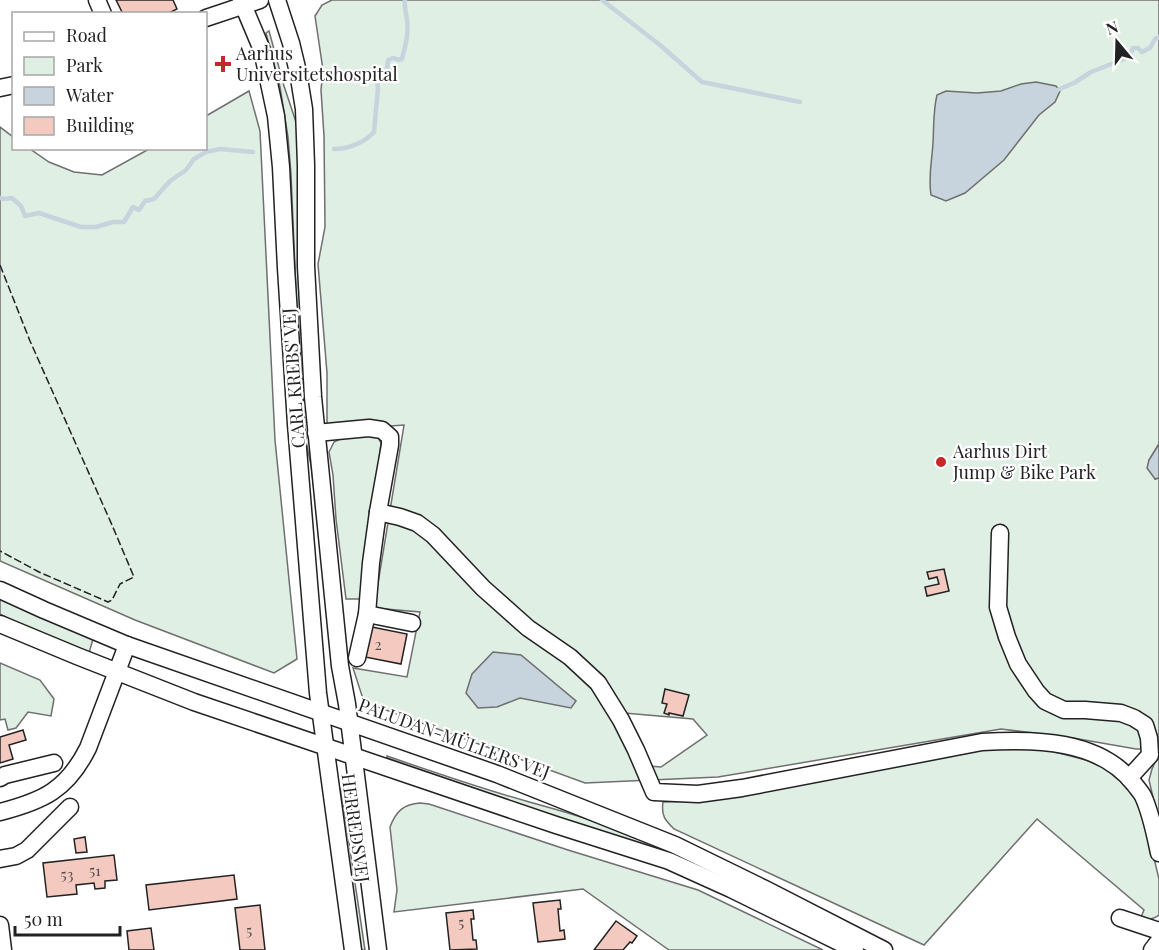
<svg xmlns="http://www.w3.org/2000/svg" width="1159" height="950" font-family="'Playfair Display',serif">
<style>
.green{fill:#e0efe3;stroke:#6f6f6f;stroke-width:1.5;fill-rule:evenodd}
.water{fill:#c7d3dd;stroke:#6f6f6f;stroke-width:1.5}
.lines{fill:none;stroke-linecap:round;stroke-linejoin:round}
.stream{stroke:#c7d3dd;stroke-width:4.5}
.building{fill:#f3c9c0;stroke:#222;stroke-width:1.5}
.minor-casing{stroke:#222;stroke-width:19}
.minor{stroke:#fff;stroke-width:16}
.fence{stroke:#222;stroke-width:1.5;stroke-dasharray:8 3;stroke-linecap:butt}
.poi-dot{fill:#c62828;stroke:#fff;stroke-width:2}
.labels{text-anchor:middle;stroke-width:4.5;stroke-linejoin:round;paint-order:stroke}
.number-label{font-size:15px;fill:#564c4a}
.poi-label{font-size:18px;fill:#222;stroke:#fff;text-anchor:start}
.street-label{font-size:18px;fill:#222;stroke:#fff}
</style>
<rect width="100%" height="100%" fill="#fff"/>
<!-- green -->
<g class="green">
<path d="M332,0h827v444l-10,16 6,19 4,-1v271h-23l-63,-11 -72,-9 -283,48 -133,6 -221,-81 -11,-34 54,9 13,-65 -46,-4 30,-183 -14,1h-63v-53l-9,-109 7,-37 -1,-91 -3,-46 2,-20 -8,-54 7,-11zM624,713l69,6 14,16 -46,32 -24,-2z"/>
<polygon points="269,31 284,86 297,125 337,682 311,465 306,443 299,363 291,174 288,137 280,87 266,33"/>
<polygon points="249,91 260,131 275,440 297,659 274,673 135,620 0,561 0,127 13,137 14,148 30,149 49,162 74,172 102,175 149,149 206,148 206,116"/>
<polygon points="377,436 381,443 363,599 346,599 336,519 333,475 329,452 334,442 344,437"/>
<polygon points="0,599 93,639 89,653 25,627 0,614"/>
<polygon points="0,663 40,680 54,699 51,716 28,712 16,728 8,730 5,719 0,720"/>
<path d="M999,747l40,1 51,13 14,5 22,15 15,25 4,15 14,58v36c-6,4 -12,6 -18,2l3,-7 -107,-91 -113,126 -250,-116c-9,-9 -13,-13 -11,-27 114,-3 224,-40 336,-55z"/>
<polygon points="1159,753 1159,823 1149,780 1152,769"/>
<path d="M387,756c46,16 92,32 139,45 28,8 56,15 84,26 89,34 174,80 260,123h-10l-335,-144 -138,-48z"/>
<polygon points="337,789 341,789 365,950 359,950"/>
<path d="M420,803l9,1 139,46 130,40 125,60h-154l-86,-61 -189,23 3,-22 -7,-63c6,-16 14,-23 30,-24z"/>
</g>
<!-- water -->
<g class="water">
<path d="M1036,82l20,4 4,5 -5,11 -16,13 -35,45 -39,33 -19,8 -15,-6c-3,-19 1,-34 2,-52 1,-17 0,-32 4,-48l9,-4 31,2 24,-2 20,-7z"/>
<polygon points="1159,444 1159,478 1155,479 1147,468 1149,460"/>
<polygon points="493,652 521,655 576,701 571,708 520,698 497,707 478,708 466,693 472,674"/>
</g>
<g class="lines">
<!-- stream -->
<g class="stream">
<polyline points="602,0 660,45 702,82 800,102"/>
<polyline points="1055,91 1074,83 1091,72 1129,57 1133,48 1138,48 1142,52 1150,48 1155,39 1159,37"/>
<path d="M334,149c14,0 30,-6 40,-17l4,-44 -2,-13 6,-4 5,-1 1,-10 5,-2 6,2 3,-1c3,-12 7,-26 5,-39 -1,-8 -3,-13 -2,-20"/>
<polyline points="0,198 3,199 12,198 21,206 25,216 39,213 81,227 96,227 113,222 124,222 133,207 139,210 145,201 154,199 170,181 186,170 194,159 206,152 220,149 253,152"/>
</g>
</g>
<!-- building -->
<g class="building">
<polygon points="116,0 173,0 177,9 167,14 123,14"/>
<polygon points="944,569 949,591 927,596 925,587 939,584 937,577 929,579 927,572"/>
<polygon points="372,627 407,634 401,664 365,657"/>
<polygon points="665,689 689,695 683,716 669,713 669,715 664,713 667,704 662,703"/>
<polygon points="23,730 26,740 9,745 13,759 0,763 0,737"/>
<polygon points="85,837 87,852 76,853 74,839"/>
<polygon points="114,855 117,880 105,881 105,888 95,889 94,883 76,885 77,894 47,897 43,863"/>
<polygon points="234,875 237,899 149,910 146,885"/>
<polygon points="560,900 561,909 558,909 560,931 564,930 565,939 538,942 533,903"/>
<polygon points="260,905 265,950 240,950 235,908"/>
<polygon points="473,910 474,919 471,919 473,940 476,940 477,949 450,950 446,913"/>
<polygon points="616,921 637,936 632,943 630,942 623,950 594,950"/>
<polygon points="151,928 154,950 129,950 127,931"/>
</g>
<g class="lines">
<defs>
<g id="minor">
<polyline points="97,0 103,14"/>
<polyline points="241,0 262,50 276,116 281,167 286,268 296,424 318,693 353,950"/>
<polyline points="277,0 291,43 298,72 304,109 306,165 306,266 313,397 340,666 347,704 378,950"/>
<polyline points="206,18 260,0"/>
<polyline points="0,88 14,85"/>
<polyline points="316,433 369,428 382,430 390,437 390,445 378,512 371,563 367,614 357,658"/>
<path d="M378,512l22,5 17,6 16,12 50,53 45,40 42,29 28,26 23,37 15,30 18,42 44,2 44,-6 240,-46c52,-3 118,-3 153,43 2,3 6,7 8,11 8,17 12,38 16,57"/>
<polyline points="1000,533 998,607 1007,637 1018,664 1036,691 1045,701 1064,710 1085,710 1121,713 1134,718 1145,725 1149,738 1150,755 1129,778"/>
<polyline points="0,590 44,610 127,645 497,774 675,845 765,889 884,950"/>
<polyline points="367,614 412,623"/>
<polyline points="0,624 77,656 194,702 556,825 669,861 731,889 855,950"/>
<polyline points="0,778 5,775 54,763"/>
<path d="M0,812c43,-11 67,-22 88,-64l39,-103"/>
<polyline points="0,859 16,856 27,850 70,807"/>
<polyline points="1120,918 1159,931"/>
<polyline points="0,925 3,950"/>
<polyline points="1152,950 1159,941"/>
</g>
</defs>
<!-- minor casing -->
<use href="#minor" class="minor-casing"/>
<!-- minor -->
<use href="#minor" class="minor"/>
<!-- fence -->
<polyline class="fence" points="0,265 30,341 112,525 134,577 120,584 112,600 108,602 39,572 0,551"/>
</g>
<!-- markers -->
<g class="poi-dot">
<path d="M220 55h6v6h6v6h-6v6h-6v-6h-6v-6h6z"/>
<circle cx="941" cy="462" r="6"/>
</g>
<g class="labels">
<!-- number labels -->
<g class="number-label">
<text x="378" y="650">2</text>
<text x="95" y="876">51</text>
<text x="67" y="880">53</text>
<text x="461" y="928">5</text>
<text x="249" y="936">5</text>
</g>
<!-- poi labels -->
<g class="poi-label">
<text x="236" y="60">Aarhus<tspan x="236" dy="21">Universitetshospital</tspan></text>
<text x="953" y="458">Aarhus Dirt<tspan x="953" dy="21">Jump &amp; Bike Park</tspan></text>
</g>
<!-- street labels -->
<g class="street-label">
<text transform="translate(294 378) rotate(-94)" y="6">CARL KREBS' VEJ</text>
<text transform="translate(454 739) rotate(20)" y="6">PALUDAN-MÜLLERS VEJ</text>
<text transform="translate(355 828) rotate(82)" y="6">HERREDSVEJ</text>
</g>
</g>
<!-- legend -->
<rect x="12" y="12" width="195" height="138" fill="#ffffff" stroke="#a7a7a7" stroke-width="1.5"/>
<rect x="24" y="32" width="30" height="9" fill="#ffffff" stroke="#a7a7a7" stroke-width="1.5"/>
<text x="66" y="42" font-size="18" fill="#222222">Road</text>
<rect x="24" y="57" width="30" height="18" fill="#e0efe3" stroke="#a7a7a7" stroke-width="1.5"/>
<text x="66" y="72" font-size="18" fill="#222222">Park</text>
<rect x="24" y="87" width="30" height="18" fill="#c7d3dd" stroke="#a7a7a7" stroke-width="1.5"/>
<text x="66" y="102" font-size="18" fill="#222222">Water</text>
<rect x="24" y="117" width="30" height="18" fill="#f3c9c0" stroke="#a7a7a7" stroke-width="1.5"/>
<text x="66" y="132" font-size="18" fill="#222222">Building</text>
<!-- north arrow -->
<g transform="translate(1117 42) rotate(341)" stroke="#ffffff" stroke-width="4.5" paint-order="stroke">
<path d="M0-4.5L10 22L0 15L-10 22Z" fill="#222222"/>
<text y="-9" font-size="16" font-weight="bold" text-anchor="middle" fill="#222222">N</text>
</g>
<!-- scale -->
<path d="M15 926v9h105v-9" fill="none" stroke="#222222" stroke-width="3"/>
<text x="24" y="926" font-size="18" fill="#222222" stroke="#ffffff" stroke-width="4.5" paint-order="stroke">50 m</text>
</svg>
